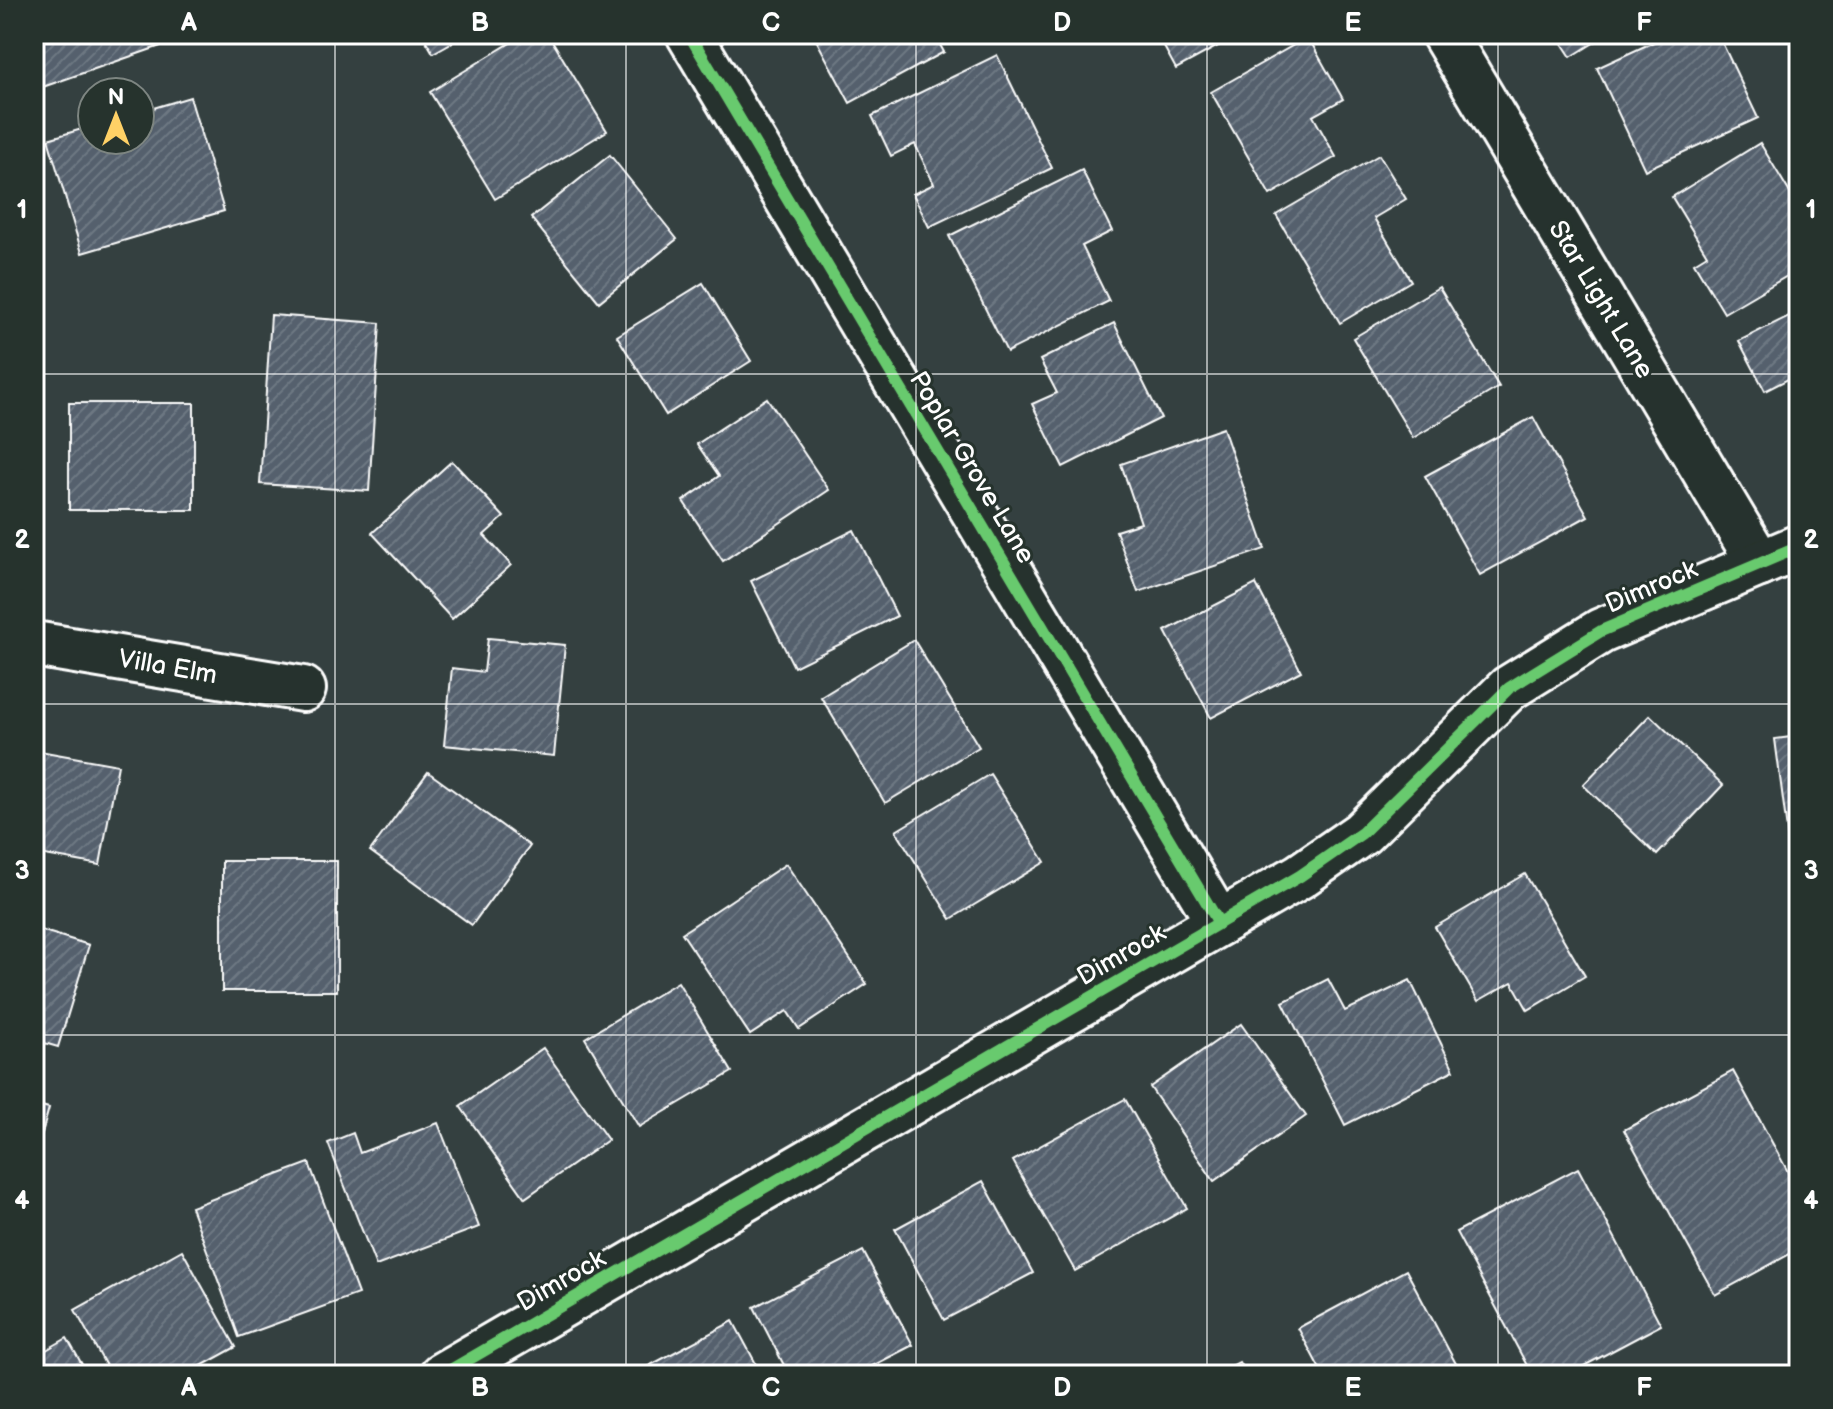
<svg xmlns="http://www.w3.org/2000/svg" width="1833" height="1409" font-family="'Balsamiq Sans',sans-serif">
<style>
.building{fill:url(#building-hatch);stroke:#fff;stroke-width:2}
.lines{fill:none;stroke-linecap:round;stroke-linejoin:round}
.minor-casing{stroke:#fff;stroke-width:50}
.minor{stroke:#26332d;stroke-width:44}
.cycleway-casing{stroke:#26332d;stroke-width:17}
.cycleway{stroke:#67ca6e;stroke-width:12}
.grid{fill:none;stroke:#fff;stroke-width:2;stroke-opacity:0.55}
.labels{text-anchor:middle;stroke-width:6;stroke-linejoin:round;paint-order:stroke}
.street-label{font-size:26px;fill:#fff;stroke:#26332d}
.neatline{fill:none;stroke:#fff;stroke-width:3}
.grid-label{font-size:26px;text-anchor:middle;font-weight:bold;fill:#fff}
</style>
<defs>
<pattern id="building-hatch" width="6" height="6" patternUnits="userSpaceOnUse" patternTransform="scale(2)"><rect width="6" height="6" fill="#54606d"/><path d="M-1 1l2-2M0 6l6-6M5 7l2-2" fill="none" stroke="#6e7883"/></pattern>
</defs>
<rect width="100%" height="100%" fill="#344040"/>
<filter id="ink" filterUnits="userSpaceOnUse"><feTurbulence type="fractalNoise" baseFrequency=".0125" numOctaves="2"/><feDisplacementMap in="SourceGraphic" scale="16" xChannelSelector="R" yChannelSelector="G"/><feConvolveMatrix kernelMatrix="1 2 1 2 8 2 1 2 1" color-interpolation-filters="sRGB"/></filter>
<g filter="url(#ink)">
<!-- building -->
<g class="building">
<polygon points="34,34 195,34 34,90"/>
<polygon points="422,34 467,34 433,53"/>
<polygon points="525,34 548,34 607,131 495,199 430,92"/>
<polygon points="813,34 934,34 944,52 850,103"/>
<polygon points="1157,34 1240,34 1176,69"/>
<polygon points="1556,34 1608,34 1571,57"/>
<polygon points="1671,34 1718,34 1758,118 1645,170 1597,68"/>
<polygon points="1308,37 1343,99 1313,116 1336,157 1270,195 1211,92"/>
<polygon points="997,55 1052,168 929,227 913,194 934,184 915,144 891,156 872,116"/>
<polygon points="190,97 224,211 82,253 48,139 92,126 92,140 140,140 140,112"/>
<polygon points="1760,143 1799,208 1799,269 1724,313 1694,263 1707,255 1672,197"/>
<polygon points="610,155 677,239 599,302 531,218"/>
<polygon points="1379,155 1406,199 1374,218 1411,281 1340,323 1276,215"/>
<polygon points="1082,170 1112,231 1082,246 1109,301 1007,352 949,236"/>
<polygon points="703,283 751,361 666,415 617,336"/>
<polygon points="1439,287 1499,387 1413,438 1353,338"/>
<polygon points="1799,311 1799,400 1788,379 1765,391 1739,341"/>
<polygon points="271,315 380,323 369,491 260,484"/>
<polygon points="1114,323 1161,418 1063,467 1032,404 1057,393 1040,360"/>
<polygon points="767,398 829,490 723,561 683,501 719,476 697,444"/>
<rect x="69" y="403" width="125" height="107"/>
<polygon points="1533,417 1588,516 1480,575 1425,476"/>
<polygon points="1223,428 1265,549 1138,592 1116,531 1141,523 1121,464"/>
<polygon points="452,461 504,517 484,535 511,565 452,619 372,533"/>
<polygon points="854,530 897,616 794,667 751,581"/>
<polygon points="1256,584 1301,671 1211,718 1165,631"/>
<polygon points="488,638 565,645 554,756 444,745 452,668 484,672"/>
<polygon points="914,640 979,747 885,803 821,697"/>
<polygon points="1650,715 1723,785 1657,855 1583,785"/>
<polygon points="1799,736 1799,852 1790,853 1775,739"/>
<polygon points="34,750 118,765 100,865 34,853"/>
<polygon points="428,772 530,846 472,925 370,851"/>
<polygon points="990,774 1045,862 951,919 896,831"/>
<rect x="222" y="861" width="115" height="130"/>
<polygon points="786,864 867,984 799,1029 787,1011 750,1035 682,933"/>
<polygon points="1525,874 1585,976 1528,1010 1512,982 1478,1001 1435,927"/>
<polygon points="34,928 89,945 58,1047 34,1040"/>
<polygon points="1328,979 1345,1011 1410,980 1454,1070 1345,1125 1283,1002"/>
<polygon points="678,982 732,1072 639,1127 585,1038"/>
<polygon points="1241,1024 1306,1116 1214,1181 1150,1087"/>
<polygon points="543,1048 608,1140 525,1198 460,1106"/>
<polygon points="1733,1071 1799,1192 1799,1249 1715,1295 1624,1130"/>
<polygon points="1125,1099 1187,1208 1075,1271 1013,1161"/>
<polygon points="34,1104 49,1108 34,1162"/>
<polygon points="438,1123 479,1227 376,1266 328,1143 353,1133 360,1153"/>
<polygon points="309,1163 358,1294 239,1337 191,1207"/>
<polygon points="1578,1168 1661,1325 1567,1375 1532,1375 1456,1232"/>
<polygon points="983,1181 1033,1273 944,1320 895,1229"/>
<polygon points="182,1250 236,1347 185,1375 111,1375 75,1310"/>
<polygon points="863,1251 913,1345 855,1375 789,1375 754,1307"/>
<polygon points="1406,1270 1462,1375 1323,1375 1298,1328"/>
<polygon points="733,1321 762,1375 632,1375"/>
<polygon points="67,1338 88,1375 34,1375 34,1357"/>
<polygon points="1239,1362 1246,1375 1214,1375"/>
</g>
<g class="lines">
<defs>
<g id="minor">
<polyline points="689,34 1219,923"/>
<polyline points="1444,34 1760,564"/>
<polyline points="34,644 303,689"/>
<polyline points="442,1375 1300,876 1362,833 1509,688 1601,631 1799,547"/>
</g>
</defs>
<!-- minor casing -->
<use href="#minor" class="minor-casing"/>
<!-- minor -->
<use href="#minor" class="minor"/>
<defs>
<g id="cycleway">
<polyline points="689,34 1219,923"/>
<polyline points="442,1375 1300,876 1362,833 1509,688 1601,631 1799,547"/>
</g>
</defs>
<!-- cycleway casing -->
<use href="#cycleway" class="cycleway-casing"/>
<!-- cycleway -->
<use href="#cycleway" class="cycleway"/>
</g>
</g>
<!-- grid -->
<path class="grid" d="M335,34v1341M626,34v1341M916,34v1341M1207,34v1341M1498,34v1341M34,374h1765M34,704h1765M34,1035h1765"/>
<g class="labels">
<!-- street labels -->
<g class="street-label">
<text transform="translate(1602 299) rotate(59)" y="9">Star Light Lane</text>
<text transform="translate(973 467) rotate(59)" y="9">Poplar Grove Lane</text>
<text transform="translate(1651 586) rotate(-23)" y="9">Dimrock</text>
<text transform="translate(168 666) rotate(10)" y="9">Villa Elm</text>
<text transform="translate(1121 954) rotate(-30)" y="9">Dimrock</text>
<text transform="translate(561 1280) rotate(-30)" y="9">Dimrock</text>
</g>
</g>
<!-- margin -->
<rect width="1833" height="1409" fill="none" stroke="#26332d" stroke-width="88"/>
<!-- north arrow -->
<g transform="translate(116 116)"><circle r="38" fill="#26332d" stroke="#7d8581" stroke-width="2"/>
<path d="M0-6L14 30L0 20L-14 30Z" fill="#ffd166"/>
<text y="-12" font-size="22" font-weight="bold" text-anchor="middle" fill="#ffffff">N</text>
</g>
<rect x="44" y="44" width="1745" height="1321" class="neatline"/>
<g class="grid-label">
<text x="189" y="31">A</text>
<text x="480" y="31">B</text>
<text x="771" y="31">C</text>
<text x="1062" y="31">D</text>
<text x="1353" y="31">E</text>
<text x="1644" y="31">F</text>
<text x="22" y="218">1</text>
<text x="1811" y="218">1</text>
<text x="22" y="548">2</text>
<text x="1811" y="548">2</text>
<text x="22" y="879">3</text>
<text x="1811" y="879">3</text>
<text x="22" y="1209">4</text>
<text x="1811" y="1209">4</text>
<text x="189" y="1396">A</text>
<text x="480" y="1396">B</text>
<text x="771" y="1396">C</text>
<text x="1062" y="1396">D</text>
<text x="1353" y="1396">E</text>
<text x="1644" y="1396">F</text>
</g>
</svg>
